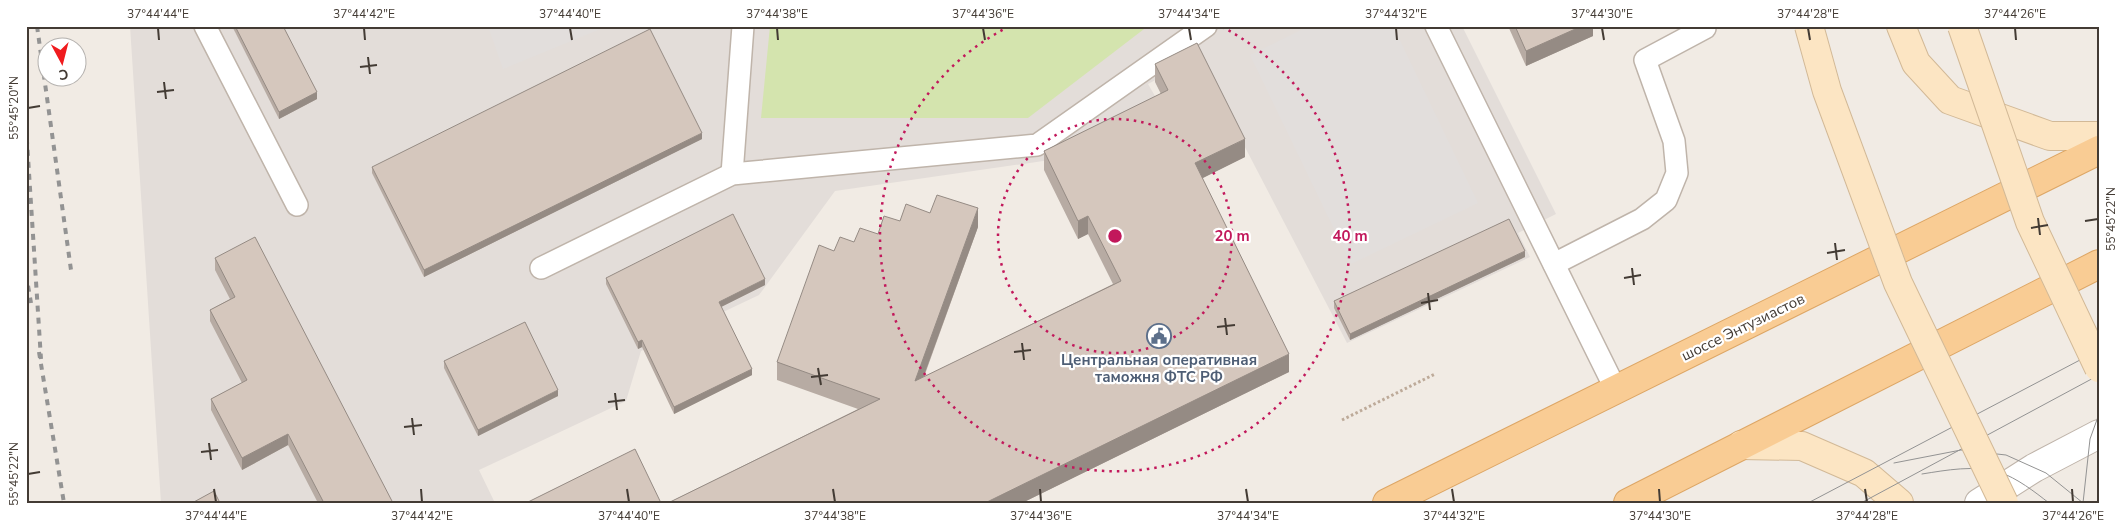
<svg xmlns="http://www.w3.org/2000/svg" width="2125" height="529" font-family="'Nunito Sans',sans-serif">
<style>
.industrial{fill:#e3ddd9}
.green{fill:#d4e4ae}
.parking{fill:#e2dedc}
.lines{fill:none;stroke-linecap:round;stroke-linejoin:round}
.service-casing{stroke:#bfb4aa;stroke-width:24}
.minor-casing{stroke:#bfb4aa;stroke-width:30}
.secondary-casing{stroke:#d2b997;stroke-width:30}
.primary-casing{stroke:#dda665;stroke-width:30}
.path{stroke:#bdaa99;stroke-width:3;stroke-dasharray:2.5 2.5;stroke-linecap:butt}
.service{stroke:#fff;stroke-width:21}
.minor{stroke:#fff;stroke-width:28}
.secondary{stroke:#fce5c3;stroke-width:28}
.primary{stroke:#f9cc94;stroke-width:28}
.tram{stroke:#939393;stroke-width:1}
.rail{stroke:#939393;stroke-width:4;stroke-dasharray:6 6;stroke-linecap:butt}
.secondary-bridge-casing{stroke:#d2b997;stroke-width:30;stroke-linecap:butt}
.secondary-bridge{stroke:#fce5c3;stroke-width:28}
.wall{fill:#b7aba3}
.shaded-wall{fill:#958b84}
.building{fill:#d5c7bd;stroke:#958b84}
.ticks{fill:none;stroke:#433b34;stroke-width:2}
.ring{fill:none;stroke:#c2185b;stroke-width:2.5;stroke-dasharray:2.5 5}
.labels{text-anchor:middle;stroke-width:4.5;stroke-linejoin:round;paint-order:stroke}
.street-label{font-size:15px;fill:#433b34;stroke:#fff}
.service-label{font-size:15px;font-weight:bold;fill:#4e5e75;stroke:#fff}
.centre{fill:#c2185b;stroke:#fff;stroke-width:2.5}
.ring-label{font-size:15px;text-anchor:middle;font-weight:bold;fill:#c2185b;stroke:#fff;stroke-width:4.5;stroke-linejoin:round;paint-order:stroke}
.neatline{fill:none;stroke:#433b34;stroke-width:2}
.ticks-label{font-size:12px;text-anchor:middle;fill:#433b34}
</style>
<rect width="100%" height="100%" fill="#f1ebe4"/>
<!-- industrial -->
<polygon class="industrial" points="130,26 1462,26 1556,214 1518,233 1530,257 1347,343 1198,57 1148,84 1162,108 1050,160 835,191 759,295 641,351 626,401 479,470 495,503 161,503"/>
<!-- green -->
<polygon class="green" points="770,26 1148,26 1028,118 761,118"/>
<!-- parking -->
<g class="parking">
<polygon points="488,26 608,26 503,69"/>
<polygon points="1309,26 1393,26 1478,203 1351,264 1250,55"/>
</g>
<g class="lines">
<defs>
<g id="service">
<polyline points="205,26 297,205"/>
<polyline points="1436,26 1616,390"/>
<polyline points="732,174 743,26"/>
<polyline points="1554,264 1642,219 1666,200 1677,173 1674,141 1645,60 1705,28 1705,26"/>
<polyline points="541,268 732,174 1037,145 1206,26"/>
</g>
<polyline id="minor" points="1979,503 2034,468 2099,434"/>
<g id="secondary">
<polyline points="1901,26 1916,63 1950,100 2050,136 2099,136"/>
<polyline points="1741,445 1802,446 1864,473 1899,503"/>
</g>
<g id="primary">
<polyline points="1387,503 2099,150"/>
<polyline points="1628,503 2099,264"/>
</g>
</defs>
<!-- service casing -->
<use href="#service" class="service-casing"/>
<!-- minor casing -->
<use href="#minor" class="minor-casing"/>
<!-- secondary casing -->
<use href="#secondary" class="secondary-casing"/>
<!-- primary casing -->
<use href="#primary" class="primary-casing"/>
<!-- path -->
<polyline class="path" points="1342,420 1435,374"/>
<!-- service -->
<use href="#service" class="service"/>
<!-- minor -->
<use href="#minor" class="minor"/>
<!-- secondary -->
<use href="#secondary" class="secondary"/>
<!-- primary -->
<use href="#primary" class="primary"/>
<!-- tram -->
<g class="tram">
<polyline points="1894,463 1961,450 2006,455 2046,473 2083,503"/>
<path d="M1922,474c25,-4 52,-9 77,-2 18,6 36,20 50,31"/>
<polyline points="1808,503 2099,350"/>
<polyline points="1861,503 2099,375"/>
<polyline points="2083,503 2090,439 2099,414"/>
</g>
<!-- rail -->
<g class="rail">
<polyline points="37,26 71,270"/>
<polyline points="26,126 41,359"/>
<polyline points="26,274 31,303"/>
<polyline points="39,352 64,503"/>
</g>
<defs>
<g id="secondary-bridge">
<polyline points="1809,26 1827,91 1898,283 2004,503"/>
<polyline points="1962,26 2030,222 2099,368"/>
</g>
</defs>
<!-- secondary-bridge casing -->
<use href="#secondary-bridge" class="secondary-bridge-casing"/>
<!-- secondary-bridge -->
<use href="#secondary-bridge" class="secondary-bridge"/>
</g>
<!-- wall -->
<g class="wall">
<polygon points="232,26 283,26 317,99 279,119"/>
<polygon points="1508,26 1593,26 1593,36 1526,66"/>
<polygon points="1155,64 1245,157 1202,178 1289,372 1022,503 668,503 858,409 777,380 777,362 834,251 854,242 878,234 900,221 930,213 978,227 924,377 1113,284 1088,234 1078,239 1044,170 1044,151 1161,94 1155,82"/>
<polygon points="702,139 424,277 372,173 372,167"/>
<polygon points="1525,257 1350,340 1334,308 1334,301"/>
<polygon points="215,258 393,503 318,503 288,445 242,470 211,410 211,399 242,383 210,321 210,310 230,299 215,270"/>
<polygon points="606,278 765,285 721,307 752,375 674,414 642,347 638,349 606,284"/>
<polygon points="444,361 558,396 478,436 444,368"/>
</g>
<!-- shaded-wall -->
<g class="shaded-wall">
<polygon points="1582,26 1593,26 1593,36 1526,66 1526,51"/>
<polygon points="317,92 317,99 279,119 279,112"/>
<polygon points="702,133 702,139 424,277 424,270"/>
<polygon points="1245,139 1245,157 1195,182 1195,163"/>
<polygon points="978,208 978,227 915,400 915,381"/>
<polygon points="1088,216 1088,234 1078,239 1078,221"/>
<polygon points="1525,251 1525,257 1350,340 1350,334"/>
<polygon points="765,279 765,285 719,308 719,302"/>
<polygon points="642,340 642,347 638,349 638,342"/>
<polygon points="1289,354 1289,372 1022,503 985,503"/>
<polygon points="752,369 752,375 674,414 674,407"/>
<polygon points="558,390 558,396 478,436 478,430"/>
<polygon points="288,434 288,445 242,470 242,458"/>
</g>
<!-- building -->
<g class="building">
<polygon points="235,26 283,26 317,92 279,112"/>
<polygon points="1515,26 1582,26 1526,51"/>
<polygon points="650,29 702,133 424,270 372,167"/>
<polygon points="1197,43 1245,139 1195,163 1289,354 985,503 668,503 880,399 777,362 819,245 834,251 840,237 854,242 860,228 878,234 884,216 900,221 906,204 930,213 937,195 978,208 915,381 1121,281 1088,216 1078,221 1044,151 1168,90 1155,64"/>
<polygon points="733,214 765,279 719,302 752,369 674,407 642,340 638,342 606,278"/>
<polygon points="1509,219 1525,251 1350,334 1334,301"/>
<polygon points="255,237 393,503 324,503 288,434 242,458 211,399 247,380 210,310 235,297 215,258"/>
<polygon points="525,322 558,390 478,430 444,361"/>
<polygon points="635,449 661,503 526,503"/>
<polygon points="214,491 220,503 192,503"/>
</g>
<!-- ticks -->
<path class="ticks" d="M158,28l1,12M364,28l1,12M570,28l2,12M777,28l1,12M983,28l2,12M1189,28l2,12M1396,28l1,12M1602,28l2,12M1808,28l2,12M2015,28l1,12M368,57l2,17M360,67l17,-2M164,82l2,17M157,92l17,-2M28,108l12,-2M2038,218l2,17M2085,221l13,-2M2031,228l17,-3M1835,243l2,17M1827,253l18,-3M1632,268l2,17M1624,278l17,-3M1428,293l2,17M1421,303l17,-3M1225,318l2,17M1217,327l18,-2M1022,343l2,17M1014,352l17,-2M818,368l3,17M811,377l17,-2M615,393l2,17M608,402l17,-2M412,418l2,17M404,427l18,-2M209,443l2,17M201,452l17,-2M28,474l12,-2M214,489l2,13M421,489l1,13M627,489l2,13M833,489l2,13M1040,489l1,13M1246,489l2,13M1452,489l2,13M1659,489l1,13M1865,489l2,13M2072,489l1,13"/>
<!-- distance rings -->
<g class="ring">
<circle cx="1115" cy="236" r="117"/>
<path d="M1222 27A235 235 0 1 1 1008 27"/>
</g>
<!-- icons -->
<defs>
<symbol id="civic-ring" viewBox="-11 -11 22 22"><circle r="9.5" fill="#fff" stroke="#5c6f8a" stroke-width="1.5"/><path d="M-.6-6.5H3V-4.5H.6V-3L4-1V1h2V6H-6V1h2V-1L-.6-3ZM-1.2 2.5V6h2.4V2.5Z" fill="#5c6f8a"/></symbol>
</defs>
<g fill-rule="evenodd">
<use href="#civic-ring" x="1145" y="322" width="28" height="28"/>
</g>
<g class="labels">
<!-- street labels -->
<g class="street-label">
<text transform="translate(1743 327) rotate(-26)" y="5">шоссе Энтузиастов</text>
</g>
<!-- service labels -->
<g class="service-label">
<text x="1159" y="365">Центральная оперативная<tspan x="1159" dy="17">таможня ФТС РФ</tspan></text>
</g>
</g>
<circle cx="1115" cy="236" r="8" class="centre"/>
<g class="ring-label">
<text x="1232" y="241">20 m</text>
<text x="1350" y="241">40 m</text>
</g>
<!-- border -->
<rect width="2125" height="529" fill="none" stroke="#ffffff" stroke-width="55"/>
<!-- north arrow -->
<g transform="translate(62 62) rotate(173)"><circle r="24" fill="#ffffff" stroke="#b4b1ae"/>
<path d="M0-4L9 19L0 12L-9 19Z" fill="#f01b1e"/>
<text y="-8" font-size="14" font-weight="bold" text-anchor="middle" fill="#433b34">С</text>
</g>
<rect x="28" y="28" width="2070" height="474" class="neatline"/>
<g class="ticks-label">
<text x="158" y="18">37°44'44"E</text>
<text x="364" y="18">37°44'42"E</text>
<text x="570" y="18">37°44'40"E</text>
<text x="777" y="18">37°44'38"E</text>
<text x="983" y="18">37°44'36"E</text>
<text x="1189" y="18">37°44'34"E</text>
<text x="1396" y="18">37°44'32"E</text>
<text x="1602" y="18">37°44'30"E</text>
<text x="1808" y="18">37°44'28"E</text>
<text x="2015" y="18">37°44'26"E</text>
<text transform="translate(14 108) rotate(-90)" y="4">55°45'20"N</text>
<text transform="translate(2111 219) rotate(-90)" y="4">55°45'22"N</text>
<text transform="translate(14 474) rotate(-90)" y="4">55°45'22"N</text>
<text x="216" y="520">37°44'44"E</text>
<text x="422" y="520">37°44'42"E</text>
<text x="629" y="520">37°44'40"E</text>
<text x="835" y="520">37°44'38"E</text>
<text x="1041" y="520">37°44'36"E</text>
<text x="1248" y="520">37°44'34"E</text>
<text x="1454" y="520">37°44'32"E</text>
<text x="1660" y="520">37°44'30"E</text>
<text x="1867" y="520">37°44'28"E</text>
<text x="2073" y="520">37°44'26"E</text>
</g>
</svg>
